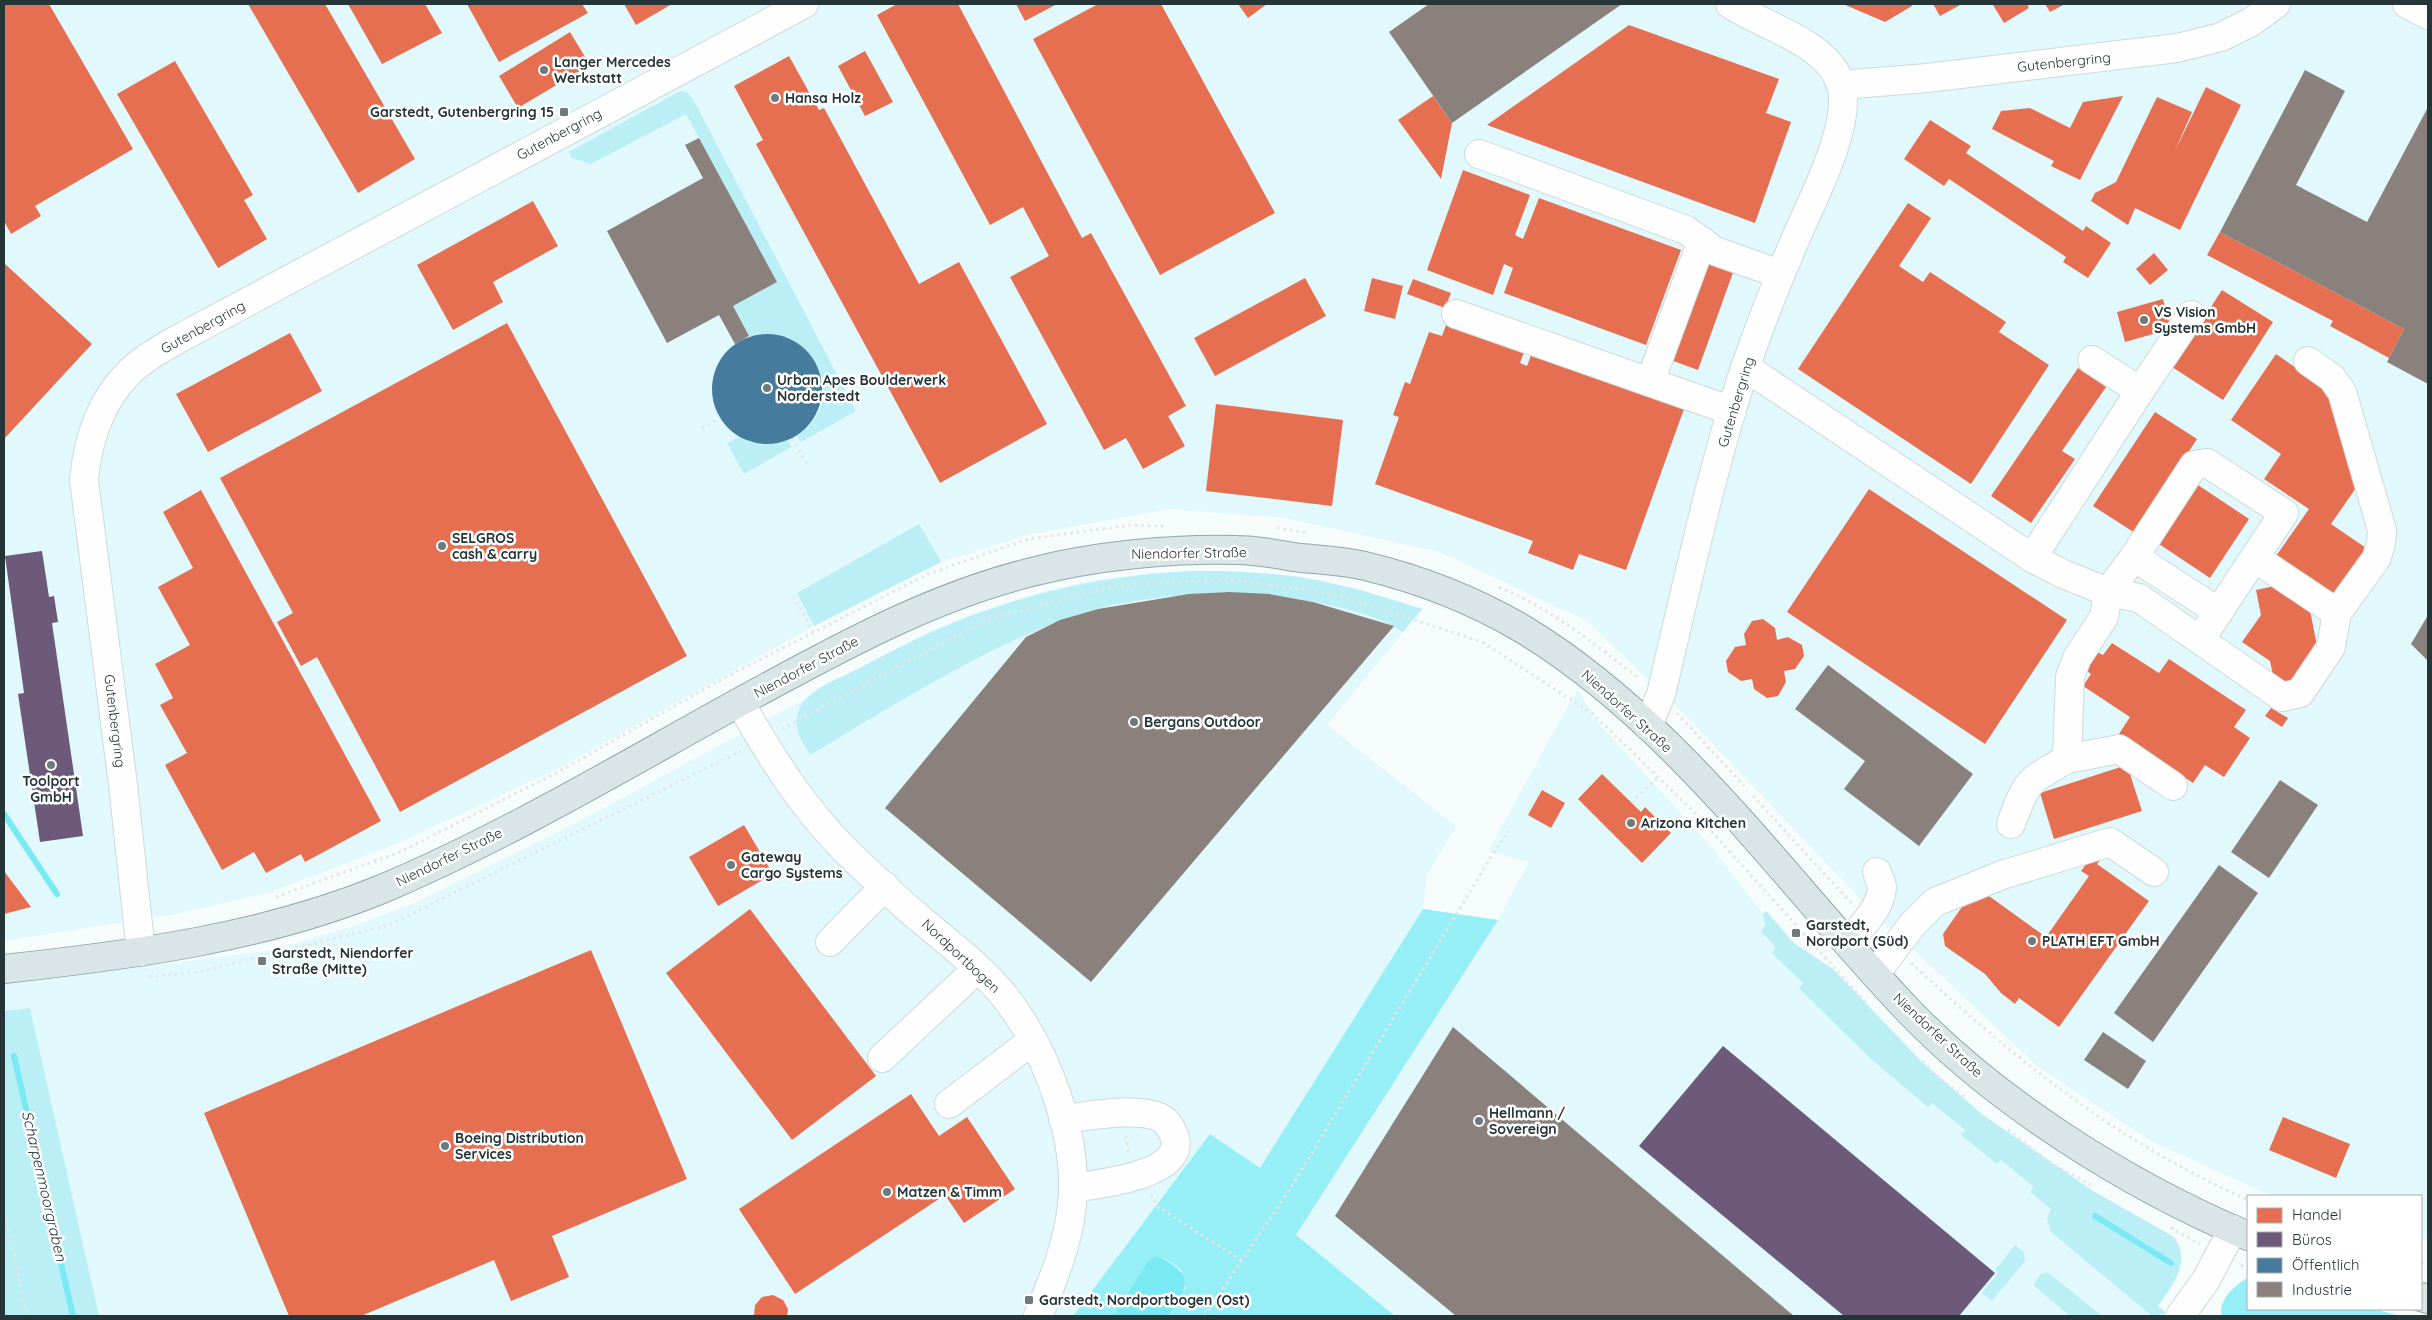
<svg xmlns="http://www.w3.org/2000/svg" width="2432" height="1320" font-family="Quicksand,sans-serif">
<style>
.built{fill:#e1f9fc}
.green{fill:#baeff5}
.forest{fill:#96eef7}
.water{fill:#79e9f4}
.shops{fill:#e76f51}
.offices{fill:#6d597a}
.public{fill:#457b9d}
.industry{fill:#8a817c}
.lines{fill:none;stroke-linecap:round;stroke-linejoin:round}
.stream{stroke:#79e9f4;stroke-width:6}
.minor-casing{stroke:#ced9da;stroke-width:30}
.major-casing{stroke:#91a8aa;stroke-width:30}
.path{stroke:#e4e6e6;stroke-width:3;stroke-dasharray:2.5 4;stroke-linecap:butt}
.minor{stroke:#fefefe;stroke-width:28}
.major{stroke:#d9e5e6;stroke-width:28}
.poi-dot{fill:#6f7a7c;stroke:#fff;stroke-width:2}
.labels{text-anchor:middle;stroke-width:5;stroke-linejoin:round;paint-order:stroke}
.poi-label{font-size:14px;font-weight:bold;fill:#263537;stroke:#fff;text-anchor:start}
.street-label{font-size:14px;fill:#263537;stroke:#fff}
.water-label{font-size:15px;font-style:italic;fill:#1a3336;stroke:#fff}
</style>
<rect width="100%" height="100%" fill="#f6fbfb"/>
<!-- built -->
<g class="built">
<polygon points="4,4 2428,4 2428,1240 2421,1239 2421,1196 2272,1196 2151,1141 2037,1066 1868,907 1689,719 1587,621 1440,552 1285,518 1169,509 1027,535 941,562 814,626 557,769 396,844 268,893 176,914 4,941"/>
<polygon points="1189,571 1237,571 1300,577 1358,589 1422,609 1327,725 1456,826 1427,875 1423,909 1260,1169 1210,1134 1073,1316 99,1316 30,1008 4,1011 4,984 274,950 356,925 417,902 578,822 923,635 962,618 1042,592 1085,582 1140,574"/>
<polygon points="1577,690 1599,724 1709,844 1763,914 1765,925 2172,1284 2158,1306 2169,1316 1395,1316 1296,1235 1498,920 1529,862 1488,851"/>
</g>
<!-- green -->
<g class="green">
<path d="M680,91l7,1 6,7 163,312 -55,31 -4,-6c55,-36 18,-113 -48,-100l-16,-30 44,-24 -91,-168 -95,50 -19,-6 -3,-6z"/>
<path d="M739,437c16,7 31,10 49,3l3,7 -47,27 -17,-31z"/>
<polygon points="919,524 941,562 814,626 797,593"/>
<path d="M1189,571c37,0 74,1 111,6 42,7 82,19 122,32l-19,23c-23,-17 -72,-27 -100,-32 -74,-12 -173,-7 -243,21 -89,34 -169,86 -250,134 -7,-13 -17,-26 -12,-42 7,-23 36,-32 56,-42 112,-62 206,-92 335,-100z"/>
<path d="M1766,911l28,32 40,27 88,92 61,53 110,76 81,46c18,25 -1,47 -16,69l7,6 -2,2 -11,2 -101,-84 -4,-14 4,-9 -21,-17 4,-5 -33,-27 -4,4 -36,-29 4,-5 -33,-27 -4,4 -57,-48 -72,-71 4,-5 -31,-30 4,-6 -15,-15 4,-7 -2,-11z"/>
<polygon points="30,1008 99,1316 4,1316 4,1011"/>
<polygon points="2015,1245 2024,1252 2025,1261 1992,1301 1982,1293 1998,1273 1995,1270"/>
<polygon points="2047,1272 2050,1274 2102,1316 2070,1316 2033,1285 2041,1274"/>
</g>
<!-- forest -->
<g class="forest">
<path d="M1423,909l75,11 -202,315 99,81h-227l17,-28 -4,-18c-12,-9 -20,-17 -34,-8l-34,54h-40l137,-182 50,34z"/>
<path d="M2248,1277v32h126l26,7h-179c-1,-19 12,-28 27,-39z"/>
</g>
<!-- water -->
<path class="water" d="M1155,1257c8,1 11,3 18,8 23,16 7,33 -5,51h-55l34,-54z"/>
<!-- shops -->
<g class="shops">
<polygon points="4,4 49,4 133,149 35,206 41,216 11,234 4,221"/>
<polygon points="248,4 325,4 415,159 358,193"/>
<polygon points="348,4 425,4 442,33 382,64"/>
<polygon points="467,4 582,4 588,13 499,62"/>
<polygon points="624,4 672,4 636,25"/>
<polygon points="897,4 958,4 1082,238 1091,233 1186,406 1168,416 1185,446 1143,469 1126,438 1104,450 1010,277 1049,256 1023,207 990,225 877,15"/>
<polygon points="1016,4 1057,4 1025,21"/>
<polygon points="1098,4 1161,4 1275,213 1160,275 1033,39"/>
<polygon points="1238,4 1267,4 1248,18"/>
<polygon points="1843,4 1911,4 1912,6 1885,22"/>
<polygon points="1933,4 1962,4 1940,16"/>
<polygon points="1996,4 2027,4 2029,8 2004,23 1993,5"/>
<polygon points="2045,4 2065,4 2050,12"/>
<polygon points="1629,25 1779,79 1766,113 1791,122 1755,223 1487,125"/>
<polygon points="570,32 590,65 518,108 499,76"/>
<polygon points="865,51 893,102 865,116 838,66"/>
<polygon points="789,56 819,110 824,108 919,284 959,262 1047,424 940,483 756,144 763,140 734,86"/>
<polygon points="175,61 253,195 244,200 267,239 218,268 117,94"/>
<polygon points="2206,87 2241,105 2180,230 2135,208 2128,225 2091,201 2095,193 2116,182 2157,97 2192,112 2175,151"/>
<polygon points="1433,96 1452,123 1441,179 1398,120"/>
<polygon points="2123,96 2080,180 2051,166 2054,161 1992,129 2001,111 2030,108 2070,128 2083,102"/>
<polygon points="1930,120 1971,146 1966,153 2083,231 2086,226 2111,243 2088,278 2063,262 2066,257 1949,179 1944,186 1904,159"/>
<polygon points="1463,170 1530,195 1515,235 1523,239 1539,198 1681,250 1646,345 1504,293 1513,268 1504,264 1493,295 1427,270"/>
<polygon points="533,201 558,246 493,282 503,302 453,330 417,265"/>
<polygon points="1908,203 1931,218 1899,266 1923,282 1930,272 2006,322 1999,332 2049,365 1971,484 1798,369"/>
<polygon points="2220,232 2404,329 2389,358 2330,326 2333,321 2207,255"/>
<polygon points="2154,253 2168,270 2150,285 2136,269"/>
<polygon points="1705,256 1735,267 1698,370 1668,359"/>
<polygon points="4,263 92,344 4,439"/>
<polygon points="1305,278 1326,316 1215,376 1194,338"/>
<polygon points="1372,278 1403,286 1395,319 1364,311"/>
<polygon points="1413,279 1451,293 1445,308 1407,294"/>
<polygon points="2222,290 2273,322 2223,400 2172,367"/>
<polygon points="2163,299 2171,329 2125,342 2117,312"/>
<polygon points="507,323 687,656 400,812 317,657 301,666 277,622 293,613 220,478"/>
<polygon points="1446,325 1524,352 1520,363 1527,366 1531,355 1684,409 1626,570 1579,554 1573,570 1528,553 1533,541 1375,484 1399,417 1393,415 1405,382 1410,384 1429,332 1442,336"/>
<polygon points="290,333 322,391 208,452 176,394"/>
<polygon points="2276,354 2328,390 2358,485 2331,524 2366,548 2334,596 2276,556 2309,509 2264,479 2281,454 2231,420"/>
<polygon points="2078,368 2106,387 2062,451 2075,459 2031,523 1991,496"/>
<polygon points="1216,404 1343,420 1332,506 1206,491"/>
<polygon points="2155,412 2197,439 2135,533 2093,506"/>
<polygon points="2192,481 2249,519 2210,578 2153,540"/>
<polygon points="1869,489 2067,620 1985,744 1787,612"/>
<polygon points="201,490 381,821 305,862 301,854 266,873 254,852 222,870 165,765 187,753 160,705 173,698 155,664 190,645 158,587 193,568 163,512"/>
<polygon points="2279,585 2309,605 2318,651 2299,680 2275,685 2270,661 2242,642 2261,615 2256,590"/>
<polygon points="1763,619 1775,628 1777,640 1788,637 1802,645 1804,656 1795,669 1784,671 1786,682 1778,696 1767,698 1754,689 1752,679 1741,681 1728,672 1726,661 1735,647 1746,645 1744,634 1752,621"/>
<polygon points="2112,643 2159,673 2169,659 2246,710 2234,727 2250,738 2224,777 2205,765 2193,783 2119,734 2130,717 2083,686 2091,674 2087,671 2091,655 2099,653 2103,655"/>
<polygon points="2271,708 2288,718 2282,727 2265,716"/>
<polygon points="2127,765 2142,811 2054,839 2040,793"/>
<polygon points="1602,774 1641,812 1645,807 1671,833 1642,863 1578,799"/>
<polygon points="1542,790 1565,803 1551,828 1528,815"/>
<polygon points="744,825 773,874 718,906 689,857"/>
<polygon points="2094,854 2101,859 2097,864 2149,901 2059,1027 2019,998 2015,1004 2001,993 1985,974 1945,946 1943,934 1971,894 1982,891 2046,937 2089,876 2081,871"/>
<polygon points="4,871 31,907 4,914"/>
<polygon points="750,909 876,1076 792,1140 666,973"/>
<polygon points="591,950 687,1179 552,1236 569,1277 511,1301 494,1260 361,1316 289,1316 204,1113"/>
<polygon points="911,1094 939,1136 967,1117 1015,1189 964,1223 945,1195 795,1294 739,1209"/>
<polygon points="2283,1117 2350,1144 2336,1178 2269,1150"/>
<polygon points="773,1295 783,1300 788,1309 787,1316 754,1316 755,1305 762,1297"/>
</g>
<!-- offices -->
<g class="offices">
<polygon points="42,551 49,597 54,596 58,622 52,623 83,836 40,842 18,694 24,693 5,556"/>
<polygon points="1723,1046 1995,1273 1959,1316 1844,1316 1639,1146"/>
</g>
<!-- public -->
<circle class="public" cx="767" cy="389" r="55"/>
<!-- industry -->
<g class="industry">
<polygon points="1429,4 1622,4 1452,123 1389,32"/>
<polygon points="2305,70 2345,91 2296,185 2367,222 2428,107 2428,384 2387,362 2404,329 2220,232"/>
<polygon points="699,138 777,282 733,306 749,336 735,344 719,315 667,343 607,231 703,178 685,145"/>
<polygon points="1230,592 1269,594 1313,602 1394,626 1091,982 885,808 1026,637 1060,620 1098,609 1189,594"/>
<polygon points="2428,615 2428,661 2411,644"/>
<polygon points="1828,665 1973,774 1919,846 1844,789 1865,761 1795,709"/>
<polygon points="2280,780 2318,805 2269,878 2231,852"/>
<polygon points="2219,865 2258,893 2153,1042 2114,1013"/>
<polygon points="1453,1027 1794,1316 1456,1316 1335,1216"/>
<polygon points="2103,1032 2146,1061 2128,1089 2084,1060"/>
</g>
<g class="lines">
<!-- stream -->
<g class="stream">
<polyline points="4,814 57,894"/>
<polyline points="14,1056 73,1316"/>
<polyline points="2095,1216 2171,1263"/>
</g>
<defs>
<g id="minor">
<polyline points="2407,4 2428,15"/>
<polyline points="1841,85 1927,78 2177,48 2221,37 2251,22 2276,4"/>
<polyline points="1479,154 1686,230 1715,251 1780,274"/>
<polyline points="1456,314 1732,411"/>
<polyline points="1745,367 2032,558 2063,574 2108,592 2139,598 2200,640 2284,513 2207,463 2194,465 2134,557"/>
<polyline points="1650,382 1702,241"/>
<polyline points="2140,391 2191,315"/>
<polyline points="2032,558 2140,391 2092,360"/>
<polyline points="2255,558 2337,613"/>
<polyline points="2200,640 2282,697 2300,693 2331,647 2337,613 2376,559 2381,544 2382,530 2342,392 2332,378 2308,361"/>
<path d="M740,702c30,54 63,106 107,150 25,24 51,49 78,71 27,23 58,46 80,74 42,54 74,139 67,208 -4,39 -19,75 -34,111"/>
<path d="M1648,726l13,-32c26,-108 49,-220 84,-326 15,-43 32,-86 50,-128 16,-38 58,-116 46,-155 -13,-43 -77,-58 -111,-81"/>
<polyline points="2067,759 2119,749 2173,786"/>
<path d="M2011,824c16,-44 16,-42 56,-65l3,-82 7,-19 27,-41 4,-25 26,-35 85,55"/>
<polyline points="830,942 885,886"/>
<path d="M1847,943c13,-15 34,-34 35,-56 0,-4 -4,-10 -5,-15"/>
<path d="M141,952l-18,-167 -39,-305c4,-46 21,-92 60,-120 15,-11 33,-20 49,-29l611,-327"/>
<polyline points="1875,974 1912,925 1935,902 2002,875 2110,842 2154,872"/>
<polyline points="882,1058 977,969"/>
<polyline points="949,1104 1032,1041"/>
<path d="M1063,1119c26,-3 73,-12 96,-2 9,4 13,12 16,21 9,38 -78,46 -101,50"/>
<polyline points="2180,1316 2206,1280 2233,1229"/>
</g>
<g id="major">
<path d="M4,969c128,-14 258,-31 378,-80 135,-57 261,-135 389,-204 83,-45 168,-90 261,-113 61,-16 141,-24 205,-22 21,0 43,5 64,8 21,2 43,3 64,8 54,13 108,34 156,62 154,92 263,252 385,380 89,94 223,178 342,228"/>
<polyline points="2421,1297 2428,1299"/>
</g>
</defs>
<!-- minor casing -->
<use href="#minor" class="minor-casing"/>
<!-- major casing -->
<use href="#major" class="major-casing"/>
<!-- path -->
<g class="path">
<polyline points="702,428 720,418"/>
<polyline points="792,439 807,464"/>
<polyline points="1277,528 1308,533"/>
<path d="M1499,587c51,21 97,58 141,92"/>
<polyline points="794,596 813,632"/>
<polyline points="1677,713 1744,786"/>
<polyline points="782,729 983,621 1114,586 1229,579 1339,595 1482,642 1592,713 1694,812 1868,1005"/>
<polyline points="1753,796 1852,904"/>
<polyline points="1632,803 1658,777"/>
<polyline points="276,897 400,852 558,772 724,678 928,574 1028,539 1131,525 1166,526"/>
<path d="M1911,963c106,98 205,178 337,237"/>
<polyline points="149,977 199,972 389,925 741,751"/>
<polyline points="1923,1061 1939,1078 1966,1098"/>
<polyline points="2008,1130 2052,1164 2095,1187"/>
<polyline points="1126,1136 1129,1154"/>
<polyline points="1151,1195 1158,1207 1241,1260"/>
<polyline points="4,1209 27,1316"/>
<polyline points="2173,1227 2172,1229 2200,1244"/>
<polyline points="2421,1263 2428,1265"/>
<polyline points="2241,1265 2248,1268"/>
<polyline points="1204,1316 1287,1194 1491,857 1509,831"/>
</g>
<!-- minor -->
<use href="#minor" class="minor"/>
<!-- major -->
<use href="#major" class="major"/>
</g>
<!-- markers -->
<g class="poi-dot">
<circle cx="544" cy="70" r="5"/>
<circle cx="775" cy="98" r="5"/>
<rect x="559" y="107" width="10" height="10" rx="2.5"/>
<circle cx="2144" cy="320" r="5"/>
<circle cx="767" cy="388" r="5"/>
<circle cx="442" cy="546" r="5"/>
<circle cx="1134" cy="722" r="5"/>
<circle cx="51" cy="765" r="5"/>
<circle cx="1631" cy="823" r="5"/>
<circle cx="731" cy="865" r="5"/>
<rect x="1791" y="928" width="10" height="10" rx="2.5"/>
<circle cx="2032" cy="941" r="5"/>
<rect x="257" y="956" width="10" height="10" rx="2.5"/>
<circle cx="1479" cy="1121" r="5"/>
<circle cx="445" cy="1146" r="5"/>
<circle cx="887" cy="1192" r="5"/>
<rect x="1024" y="1295" width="10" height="10" rx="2.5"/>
</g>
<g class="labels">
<!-- poi labels -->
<g class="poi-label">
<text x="554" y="67">Langer Mercedes<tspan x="554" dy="16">Werkstatt</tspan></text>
<text x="785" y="103">Hansa Holz</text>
<text x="554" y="117" text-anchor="end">Garstedt, Gutenbergring 15</text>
<text x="2154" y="317">VS Vision<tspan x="2154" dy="16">Systems GmbH</tspan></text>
<text x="777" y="385">Urban Apes Boulderwerk<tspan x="777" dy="16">Norderstedt</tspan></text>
<text x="452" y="543">SELGROS<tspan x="452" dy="16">cash &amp; carry</tspan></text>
<text x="1144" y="727">Bergans Outdoor</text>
<text x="51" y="786" text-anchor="middle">Toolport<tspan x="51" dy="16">GmbH</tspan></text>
<text x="1641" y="828">Arizona Kitchen</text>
<text x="741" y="862">Gateway<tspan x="741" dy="16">Cargo Systems</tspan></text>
<text x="1806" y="930">Garstedt,<tspan x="1806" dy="16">Nordport (Süd)</tspan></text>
<text x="2042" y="946">PLATH EFT GmbH</text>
<text x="272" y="958">Garstedt, Niendorfer<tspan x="272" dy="16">Straße (Mitte)</tspan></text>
<text x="1489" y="1118">Hellmann /<tspan x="1489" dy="16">Sovereign</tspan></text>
<text x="455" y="1143">Boeing Distribution<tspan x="455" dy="16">Services</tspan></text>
<text x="897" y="1197">Matzen &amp; Timm</text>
<text x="1039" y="1305">Garstedt, Nordportbogen (Ost)</text>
</g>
<!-- street labels -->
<g class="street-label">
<text transform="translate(2064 62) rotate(-6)" y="5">Gutenbergring</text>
<text transform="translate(559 134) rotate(-28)" y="5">Gutenbergring</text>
<text transform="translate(203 327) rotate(-29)" y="5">Gutenbergring</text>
<text transform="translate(1736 402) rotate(-73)" y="5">Gutenbergring</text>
<text transform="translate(1189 553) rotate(-1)" y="5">Niendorfer Straße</text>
<text transform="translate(806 667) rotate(-28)" y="5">Niendorfer Straße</text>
<text transform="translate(1627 711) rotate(42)" y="5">Niendorfer Straße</text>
<text transform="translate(115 721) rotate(83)" y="5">Gutenbergring</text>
<text transform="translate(449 857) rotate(-26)" y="5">Niendorfer Straße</text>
<text transform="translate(961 956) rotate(43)" y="5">Nordportbogen</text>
<text transform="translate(1938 1035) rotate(43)" y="5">Niendorfer Straße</text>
</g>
<!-- water labels -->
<g class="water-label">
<text transform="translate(44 1186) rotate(77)" y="5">Scharpenmoorgraben</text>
</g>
</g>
<!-- border -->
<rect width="2432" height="1320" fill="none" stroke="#263537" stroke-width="10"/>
<!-- legend -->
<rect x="2247" y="1195" width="175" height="115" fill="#ffffff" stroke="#a8aeaf"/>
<rect x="2257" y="1208" width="25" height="15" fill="#e76f51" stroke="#a8aeaf"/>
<text x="2292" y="1220" font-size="15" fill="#263537">Handel</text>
<rect x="2257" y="1232" width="25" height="15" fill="#6d597a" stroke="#a8aeaf"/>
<text x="2292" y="1245" font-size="15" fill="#263537">Büros</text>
<rect x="2257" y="1258" width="25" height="15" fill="#457b9d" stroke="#a8aeaf"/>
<text x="2292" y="1270" font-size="15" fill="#263537">Öffentlich</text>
<rect x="2257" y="1282" width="25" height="15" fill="#8a817c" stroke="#a8aeaf"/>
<text x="2292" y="1295" font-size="15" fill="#263537">Industrie</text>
</svg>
